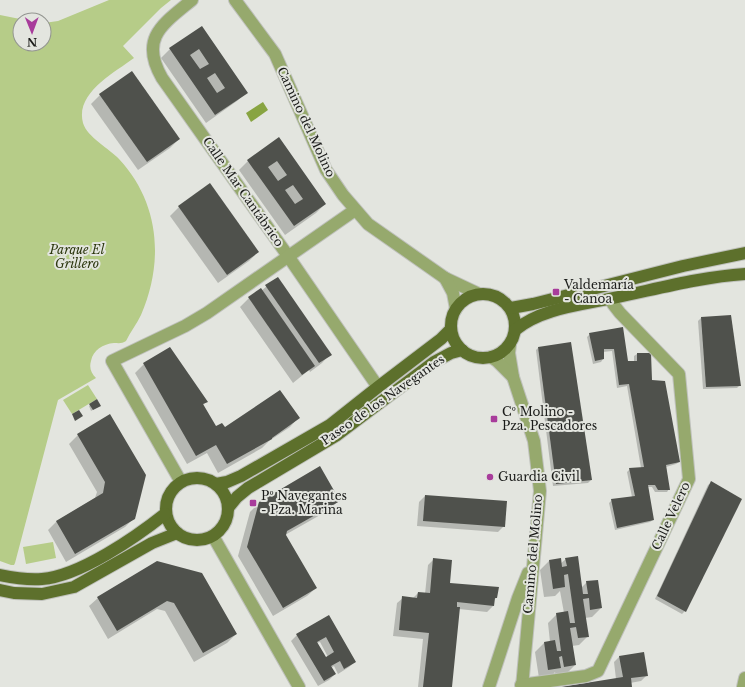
<svg xmlns="http://www.w3.org/2000/svg" width="745" height="687" font-family="'Libre Baskerville',serif">
<style>
.green{fill:#b6cc88}
.water{fill:#88a441}
.shadow{fill:#0003;fill-rule:evenodd}
.building{fill:#4f514c;fill-rule:evenodd}
.lines{fill:none;stroke-linecap:round;stroke-linejoin:round}
.minor-casing{stroke:#bfc1bc;stroke-width:14}
.major-casing{stroke:#bfc1bc;stroke-width:14}
.minor{stroke:#96a96d;stroke-width:12}
.major{stroke:#5d702c;stroke-width:12}
.poi-dot{fill:#a83c9b;stroke:#e3e5df;stroke-width:1.5}
.labels{text-anchor:middle;stroke-width:4;stroke-linejoin:round;paint-order:stroke}
.street-label{font-size:12px;fill:#1b1c1a;stroke:#e3e5df}
.park-label{font-size:12px;font-style:italic;fill:#2c370e;stroke:#e3e5df}
.poi-label{font-size:12px;fill:#1b1c1a;stroke:#e3e5df;text-anchor:start}
</style>
<rect width="100%" height="100%" fill="#e3e5df"/>
<!-- green -->
<g class="green">
<path d="M109,0h62l-10,8 -38,38 11,12c-20,15 -59,35 -51,65 4,14 27,26 36,36 41,44 45,103 22,156 -4,9 -11,17 -15,26 -4,3 -8,2 -12,2 -11,1 -21,7 -23,18 -2,7 0,12 5,17l-38,22 -43,163 -1,2h-3l-11,-4v-546l25,5h-5v24h24v-21l14,-2z"/>
<polygon points="88,385 97,399 72,414 63,400"/>
<polygon points="53,542 56,558 26,564 23,547"/>
</g>
<!-- water -->
<polygon class="water" points="263,102 268,110 251,122 246,113"/>
<!-- shadow -->
<g class="shadow">
<polygon points="201,27 246,93 237,101 206,123 161,58 170,49"/>
<polygon points="132,72 179,139 170,148 138,170 91,104 100,95"/>
<polygon points="279,139 325,204 316,213 285,235 239,170 248,161"/>
<polygon points="210,185 258,252 249,261 218,283 170,216 179,207"/>
<polygon points="277,278 330,354 322,363 310,372 309,370 293,383 240,307 249,298 261,291"/>
<polygon points="701,318 740,385 737,388 703,389 698,321"/>
<polygon points="622,328 627,362 634,362 634,356 637,354 650,354 651,381 679,462 676,464 666,467 669,489 667,492 655,492 652,487 647,487 653,520 650,522 615,530 609,503 612,500 632,497 627,472 630,469 641,468 627,386 617,388 612,351 603,352 603,359 601,362 593,364 587,337 590,334"/>
<polygon points="538,348 591,480 588,483 553,486 536,350"/>
<polygon points="144,364 206,402 203,405 216,428 225,429 298,418 290,427 269,441 262,448 218,473 207,453 187,464 135,373"/>
<polygon points="90,405 98,407 91,411 89,406"/>
<polygon points="78,435 134,518 125,527 66,562 48,530 57,521 95,498 97,492 69,444"/>
<polygon points="711,483 685,611 682,614 655,599 708,485"/>
<polygon points="425,496 504,526 498,532 417,526 419,502"/>
<polygon points="338,501 329,510 285,535 316,588 307,596 273,616 238,556 250,512 260,502"/>
<polygon points="434,559 449,583 496,598 493,601 493,606 487,612 459,609 451,687 418,687 423,639 393,636 397,603 403,598 413,598 418,593 425,594 428,565"/>
<polygon points="566,559 581,588 587,582 601,608 592,617 585,618 588,636 579,645 572,646 575,665 566,674 556,676 555,672 551,677 539,678 535,652 544,643 550,642 548,623 557,614 564,613 560,591 555,596 544,597 540,570 549,561 560,560 560,564"/>
<polygon points="157,562 236,634 227,643 194,662 165,611 157,609 108,639 89,606 98,598"/>
<path d="M328,616l27,46 -6,5 -11,7 -4,-8 -3,2 4,6 -6,6 -11,6 -27,-45 6,-6zM320,642l8,15 -3,1 -8,-15z"/>
<polygon points="620,656 647,675 641,681 630,683 631,687 562,687 616,679 614,662"/>
</g>
<!-- building -->
<g class="building">
<path d="M202,26l46,67 -33,22 -46,-67zM199,49l10,15 -9,5 -10,-14zM215,73l10,15 -8,5 -10,-15z"/>
<polygon points="132,71 180,139 147,162 99,94"/>
<path d="M279,137l47,67 -32,22 -47,-66zM277,161l10,14 -9,6 -10,-14zM293,185l10,14 -8,5 -10,-14z"/>
<polygon points="210,183 259,252 227,275 178,206"/>
<polygon points="278,277 332,355 319,363 265,285"/>
<polygon points="261,288 315,366 302,375 248,297"/>
<polygon points="731,315 741,386 706,387 701,317"/>
<polygon points="623,327 628,361 637,361 637,353 651,353 652,380 665,381 680,462 666,465 670,490 658,490 655,485 648,485 654,520 617,528 611,499 635,496 629,468 644,467 629,384 619,385 614,349 604,349 604,359 595,361 589,333"/>
<polygon points="571,342 592,480 556,484 538,347"/>
<polygon points="170,347 208,402 203,404 216,426 222,423 225,427 280,390 300,418 272,438 272,439 227,464 216,445 196,456 143,363"/>
<polygon points="97,399 101,406 93,410 89,404"/>
<polygon points="79,410 83,416 75,421 72,414"/>
<polygon points="110,414 146,475 135,519 75,554 56,521 103,493 105,482 77,434"/>
<polygon points="320,466 340,501 287,531 286,535 317,588 283,608 247,547 259,502"/>
<polygon points="711,481 742,499 686,612 657,596"/>
<polygon points="425,495 507,501 505,527 423,521"/>
<polygon points="578,556 583,594 588,594 586,581 598,580 602,608 590,610 589,598 583,599 589,637 578,638 576,627 570,628 576,665 564,667 562,656 559,657 561,668 548,670 544,642 555,640 557,651 561,651 556,613 568,611 570,623 575,623 568,574 564,575 565,587 553,589 549,560 561,558 562,567 567,566 565,558"/>
<polygon points="433,558 452,560 450,583 499,587 497,598 495,598 494,606 457,602 457,607 460,607 452,687 423,687 429,633 399,630 402,596 417,598 418,592 430,593"/>
<polygon points="157,561 202,573 237,634 203,653 174,603 167,601 117,631 97,597"/>
<path d="M329,615l27,47 -12,7 -4,-8 -9,5 5,8 -12,7 -28,-47zM326,637l8,15 -8,5 -9,-15z"/>
<polygon points="644,652 648,676 631,678 632,687 561,687 623,677 619,656"/>
</g>
<g class="lines">
<defs>
<g id="minor">
<path d="M192,0c-29,24 -53,38 -30,78l126,178 90,131"/>
<polyline points="235,0 275,54 326,170 343,195 368,224 445,278 479,294"/>
<polyline points="445,278 453,293 456,309"/>
<polyline points="510,345 509,353 513,377 534,441 540,491 522,687"/>
<polyline points="491,357 497,361 513,377"/>
<polyline points="181,482 112,361 185,326 207,313 355,210"/>
<polyline points="213,536 299,687"/>
<polyline points="521,685 586,676 598,671 689,479 679,374 620,313 613,304 612,299"/>
<polyline points="489,687 518,598 528,573"/>
<polyline points="743,687 745,678"/>
</g>
<g id="major">
<circle cx="483" cy="326" r="32"/>
<polyline points="511,308 533,304 683,266 745,253"/>
<path d="M515,330c27,-22 66,-25 98,-32 44,-9 87,-21 132,-24"/>
<circle cx="197" cy="509" r="31"/>
<polyline points="216,484 227,482 241,476 330,425 378,387 441,339 451,329"/>
<polyline points="228,508 237,497 248,488 337,435 434,362 451,353 462,350"/>
<path d="M0,575c14,3 28,5 42,4 38,-3 94,-42 123,-65"/>
<polyline points="0,590 14,593 42,594 74,587 152,543 177,533"/>
</g>
</defs>
<!-- minor casing -->
<use href="#minor" class="minor-casing"/>
<!-- major casing -->
<use href="#major" class="major-casing"/>
<!-- minor -->
<use href="#minor" class="minor"/>
<!-- major -->
<use href="#major" class="major"/>
</g>
<!-- markers -->
<g class="poi-dot">
<rect x="552" y="288" width="8" height="8" rx="2"/>
<rect x="490" y="415" width="8" height="8" rx="2"/>
<circle cx="490" cy="477" r="4"/>
<rect x="249" y="499" width="8" height="8" rx="2"/>
</g>
<g class="labels">
<!-- street labels -->
<g class="street-label">
<text transform="translate(306 122) rotate(65)" y="4">Camino del Molino</text>
<text transform="translate(243 192) rotate(55)" y="4">Calle Mar Cantábrico</text>
<text transform="translate(383 400) rotate(-35)" y="4">Paseo de los Navegantes</text>
<text transform="translate(671 516) rotate(-65)" y="4">Calle Velero</text>
<text transform="translate(533 554) rotate(-85)" y="4">Camino del Molino</text>
</g>
<!-- park labels -->
<g class="park-label">
<text x="77" y="254">Parque El<tspan x="77" dy="14">Grillero</tspan></text>
</g>
<!-- poi labels -->
<g class="poi-label">
<text x="564" y="289">Valdemaría<tspan x="564" dy="14">- Canoa</tspan></text>
<text x="502" y="416">Cº Molino -<tspan x="502" dy="14">Pza. Pescadores</tspan></text>
<text x="498" y="481">Guardia Civil</text>
<text x="261" y="500">Pº Navegantes<tspan x="261" dy="14">- Pza. Marina</tspan></text>
</g>
</g>
<!-- north arrow -->
<g transform="translate(32 32) rotate(179)"><circle r="19" fill="#e3e5df" stroke="#939590"/>
<path d="M0-3L7 15L0 10L-7 15Z" fill="#a83c9b"/>
<text y="-6" font-size="11" font-weight="bold" text-anchor="middle" fill="#1b1c1a">N</text>
</g>
</svg>
